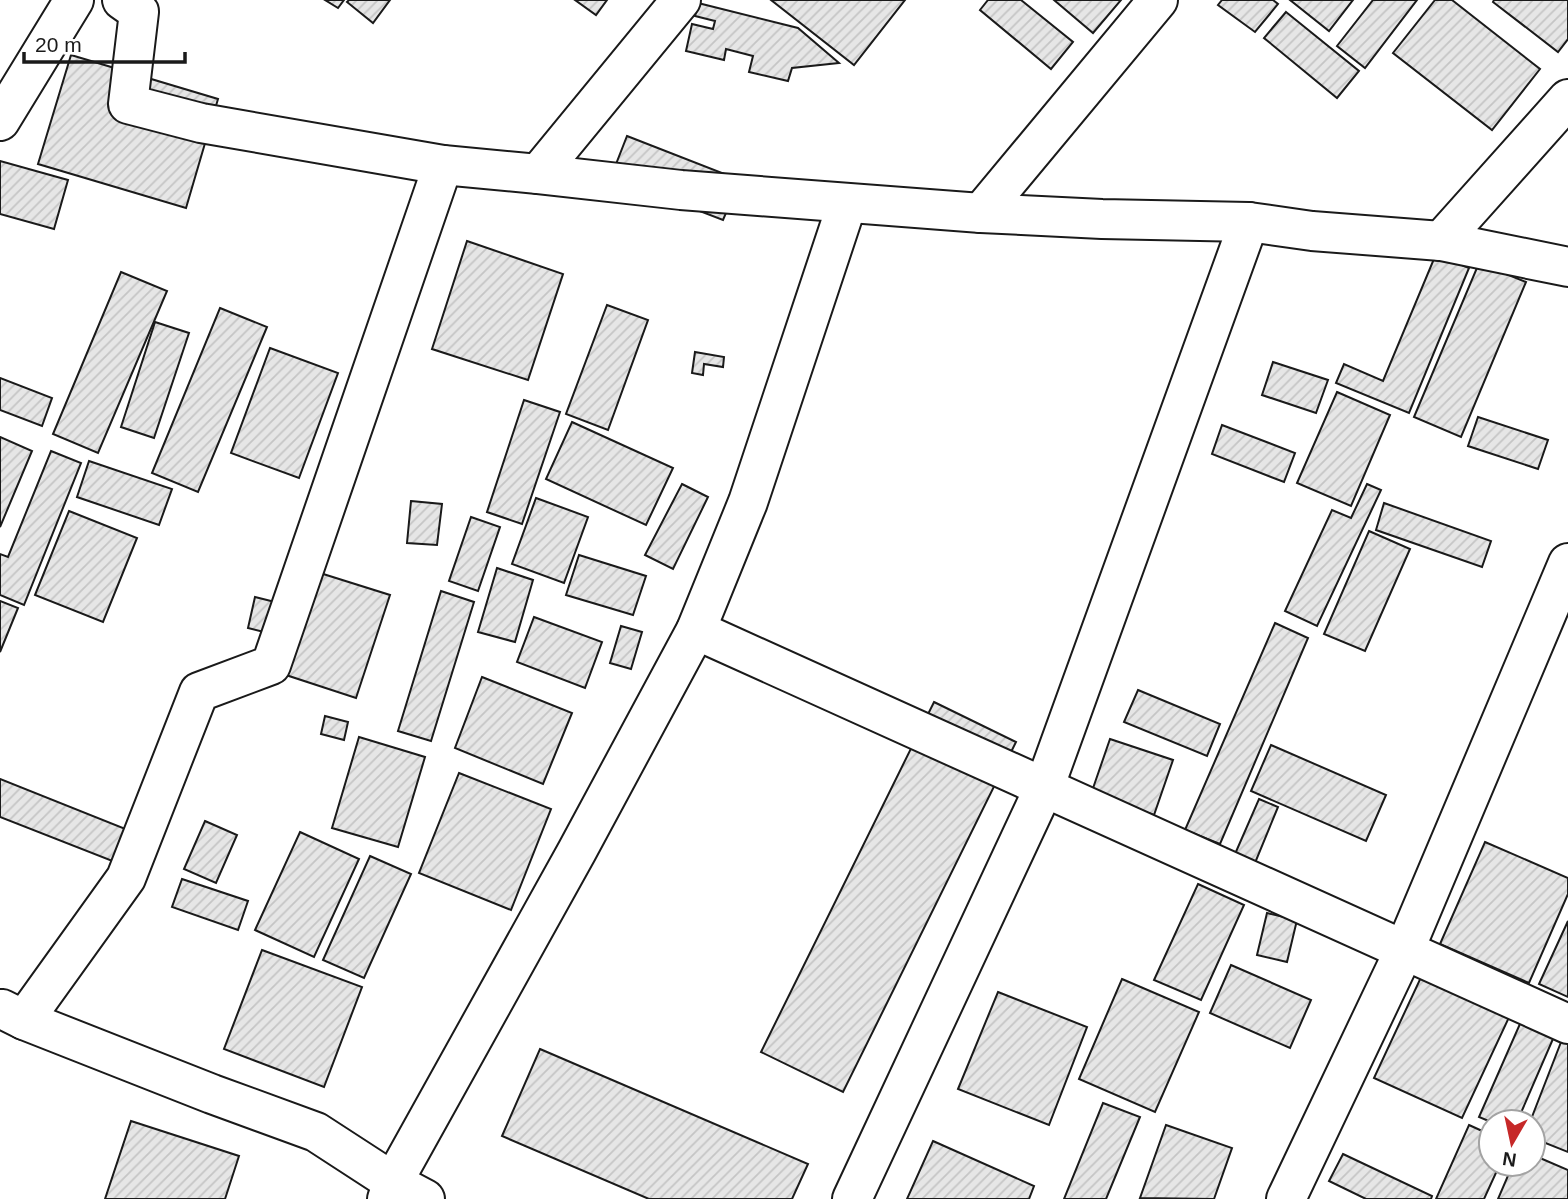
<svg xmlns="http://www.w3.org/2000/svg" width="1568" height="1199" font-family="Helvetica,sans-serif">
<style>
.building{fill:url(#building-hatch);stroke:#1a1a1a;stroke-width:2}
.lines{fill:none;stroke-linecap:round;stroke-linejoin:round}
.minor-casing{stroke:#1a1a1a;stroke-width:42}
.tertiary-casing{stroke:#1a1a1a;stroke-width:42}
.minor{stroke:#fff;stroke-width:38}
.tertiary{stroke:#fff;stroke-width:38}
</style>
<defs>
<pattern id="building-hatch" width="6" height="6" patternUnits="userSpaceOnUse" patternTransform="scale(1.75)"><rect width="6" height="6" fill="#e6e6e6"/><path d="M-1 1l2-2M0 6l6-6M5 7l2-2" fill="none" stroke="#c5c5c5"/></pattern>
</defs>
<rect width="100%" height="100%" fill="#fff"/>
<!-- building -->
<g class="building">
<polygon points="325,0 344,0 338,8"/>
<polygon points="349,0 390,0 373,23 347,2"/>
<polygon points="575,0 607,0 596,15"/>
<polygon points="771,0 905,0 854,65"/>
<polygon points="988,0 1021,0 1073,42 1051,69 980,10"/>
<polygon points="1054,0 1121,0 1093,33"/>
<polygon points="1222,0 1273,0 1278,4 1255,32 1218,5"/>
<polygon points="1290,0 1353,0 1329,31"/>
<polygon points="1373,0 1417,0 1365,68 1337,46"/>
<polygon points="1435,0 1452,0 1540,69 1492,130 1393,53"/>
<polygon points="1494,0 1568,0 1568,39 1558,52 1493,2"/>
<polygon points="698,3 798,28 839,63 792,68 788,81 749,72 753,56 726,49 724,60 686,51 692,24 713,29 715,21 695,16"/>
<polygon points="1286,12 1359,71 1337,98 1264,38"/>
<polygon points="71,55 218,99 186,208 38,164"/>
<polygon points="627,136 740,180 723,220 611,177"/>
<polygon points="0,161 68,180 54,229 0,214"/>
<polygon points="467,241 563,274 528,380 432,349"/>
<polygon points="1436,254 1469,268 1409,413 1336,383 1344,364 1383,381"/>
<polygon points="1479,263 1526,282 1461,437 1414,417"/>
<polygon points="121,272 167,291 98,453 53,434"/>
<polygon points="607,305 648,320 608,430 566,414"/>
<polygon points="220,308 267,327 198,492 152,473"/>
<polygon points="155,322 189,333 154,438 121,427"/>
<polygon points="270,348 338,373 299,478 231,453"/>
<polygon points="695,352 724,357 723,367 704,364 703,375 692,373"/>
<polygon points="1273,362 1328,380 1316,413 1262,395"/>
<polygon points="0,378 52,398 42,426 0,410"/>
<polygon points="1337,392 1390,415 1351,506 1297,483"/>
<polygon points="524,400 560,412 522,524 487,512"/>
<polygon points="1478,417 1548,440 1538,469 1468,446"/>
<polygon points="572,422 673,468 646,525 546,479"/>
<polygon points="1222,425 1295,453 1284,482 1212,454"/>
<polygon points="0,437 32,451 0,527"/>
<polygon points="51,451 81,463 24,605 0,595 0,554 8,557"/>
<polygon points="89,461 172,489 159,525 77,497"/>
<polygon points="682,484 708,497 673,569 645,555"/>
<polygon points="1367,484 1381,490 1317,626 1285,611 1332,510 1351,518"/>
<polygon points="536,498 588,517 564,583 512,564"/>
<polygon points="411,501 442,504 437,545 407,543"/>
<polygon points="1384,503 1491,541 1482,567 1376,530"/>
<polygon points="69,511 137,538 103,622 35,595"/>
<polygon points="471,517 500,527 478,591 449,581"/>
<polygon points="1369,531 1410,549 1365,651 1324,634"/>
<polygon points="579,555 646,576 633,615 566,595"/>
<polygon points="497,568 533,580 515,642 478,632"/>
<polygon points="320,573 390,595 356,698 286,675"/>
<polygon points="441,591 474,602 431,741 398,731"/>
<polygon points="255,597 275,602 268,633 248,628"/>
<polygon points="0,601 18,608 0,652"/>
<polygon points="534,617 602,642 585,688 517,662"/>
<polygon points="1275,623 1308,638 1220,844 1185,830"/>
<polygon points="621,626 642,632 631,669 610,663"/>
<polygon points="482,677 572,713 543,784 455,748"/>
<polygon points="1138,690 1220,724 1207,756 1124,722"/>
<polygon points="934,702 1016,742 843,1092 761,1052"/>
<polygon points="325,716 348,722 344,740 321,734"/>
<polygon points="359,737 425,757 398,847 332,828"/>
<polygon points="1110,739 1173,760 1154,815 1091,794"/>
<polygon points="1271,745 1386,795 1366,841 1251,791"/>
<polygon points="459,773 551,809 511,910 419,873"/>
<polygon points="0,779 133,832 120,864 0,817"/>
<polygon points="1259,799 1278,807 1255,863 1235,854"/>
<polygon points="205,821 237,835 216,883 184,869"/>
<polygon points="300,832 359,859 314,957 255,930"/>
<polygon points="1485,842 1568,878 1568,894 1529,983 1440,944"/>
<polygon points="370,856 411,874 364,978 323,960"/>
<polygon points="182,879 248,901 238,930 172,907"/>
<polygon points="1198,884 1244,905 1201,1000 1154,980"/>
<polygon points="1267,913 1297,920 1287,962 1257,955"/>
<polygon points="1568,921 1568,997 1539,984"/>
<polygon points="262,950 362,987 324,1087 224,1049"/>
<polygon points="1231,965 1311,1000 1290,1048 1210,1013"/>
<polygon points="1423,973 1511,1013 1462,1118 1374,1078"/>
<polygon points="1122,979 1199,1012 1155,1112 1079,1079"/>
<polygon points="998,992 1087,1027 1049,1125 958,1089"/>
<polygon points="1523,1017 1556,1032 1517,1122 1491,1122 1479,1117"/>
<polygon points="1563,1037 1568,1039 1568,1152 1533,1138 1533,1122 1530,1122"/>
<polygon points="540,1049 808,1164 792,1199 649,1199 502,1136"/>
<polygon points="1103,1103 1140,1117 1106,1199 1064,1199"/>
<polygon points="131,1121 239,1156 225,1199 105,1199"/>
<polygon points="1166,1125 1232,1148 1214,1199 1140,1198"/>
<polygon points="1469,1125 1491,1135 1491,1164 1500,1164 1484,1199 1436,1199"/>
<polygon points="933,1141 1034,1186 1029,1199 907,1199"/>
<polygon points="1343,1154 1432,1196 1431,1199 1366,1199 1329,1181"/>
<polygon points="1533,1155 1568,1170 1568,1199 1498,1199 1513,1164 1533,1164"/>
</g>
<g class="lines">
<defs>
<g id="minor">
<polyline points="0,121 74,0"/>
<polyline points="538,174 681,0"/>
<polyline points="981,213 1158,0"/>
<polyline points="1441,241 1568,99"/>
<polyline points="696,630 1568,1024"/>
<polyline points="2,1009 24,1020 212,1094 316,1132 393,1182 425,1199"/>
<polyline points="24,1020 126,878 199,692 271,665 443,165"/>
<polyline points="387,1199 393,1182 577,851 696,630 748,502 847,204"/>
<polyline points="852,1199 1044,788 1249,222"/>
<polyline points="1286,1199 1404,951 1568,563"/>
</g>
<polyline id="tertiary" points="122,0 139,12 128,104 201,123 443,165 538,174 681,190 981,213 1102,219 1249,222 1312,231 1441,241 1568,267"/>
</defs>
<!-- minor casing -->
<use href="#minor" class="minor-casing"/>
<!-- tertiary casing -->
<use href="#tertiary" class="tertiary-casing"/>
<!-- minor -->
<use href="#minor" class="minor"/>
<!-- tertiary -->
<use href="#tertiary" class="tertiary"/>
</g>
<!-- north arrow -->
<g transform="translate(1512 1143) rotate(189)"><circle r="33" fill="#ffffff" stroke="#a3a3a3" stroke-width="2"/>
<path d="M0-5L12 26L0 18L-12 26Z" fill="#c62828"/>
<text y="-10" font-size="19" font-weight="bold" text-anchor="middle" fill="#1a1a1a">N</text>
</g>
<!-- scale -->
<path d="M24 52v10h161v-10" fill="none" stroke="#1a1a1a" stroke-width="3.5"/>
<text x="35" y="52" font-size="21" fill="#1a1a1a" stroke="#ffffff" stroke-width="5" paint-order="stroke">20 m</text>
</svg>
